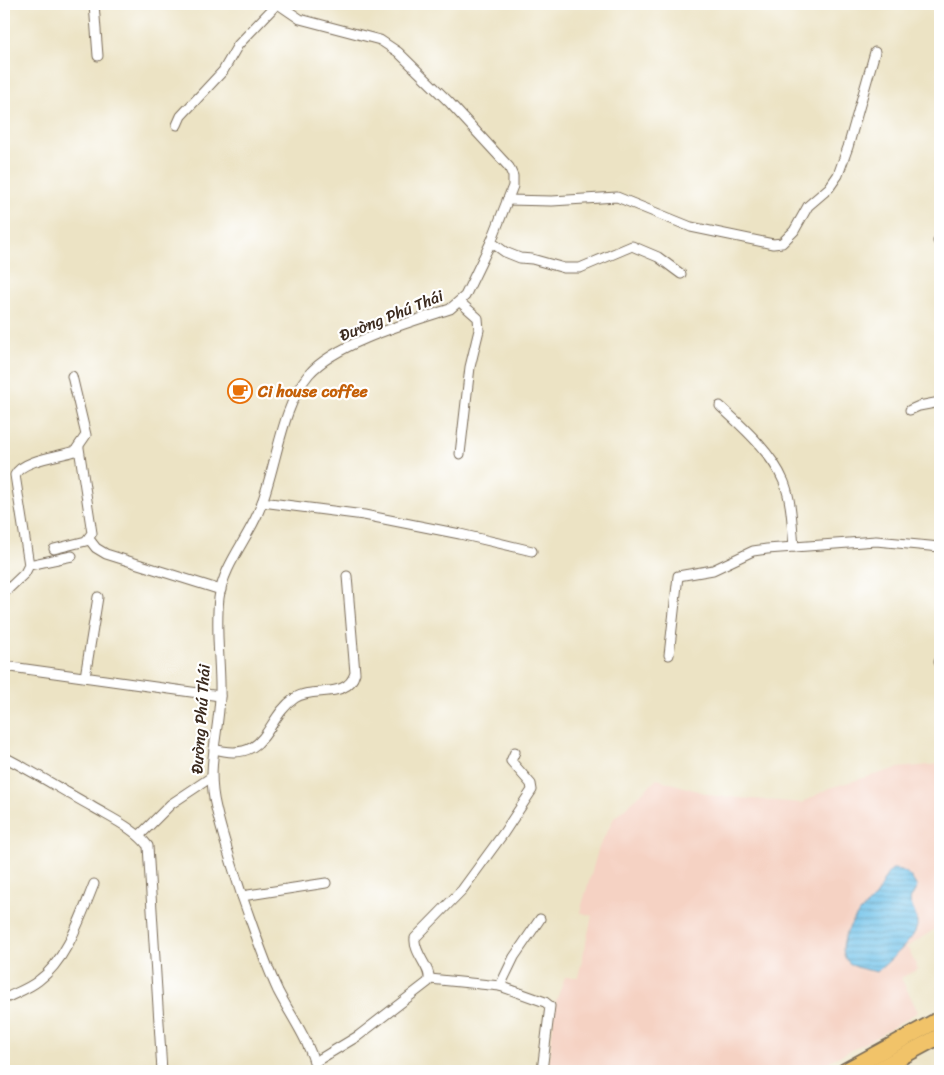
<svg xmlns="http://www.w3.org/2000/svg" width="944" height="1075" font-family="Sriracha,sans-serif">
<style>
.built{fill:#f5d2c3}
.water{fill:url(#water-rules);stroke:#547684}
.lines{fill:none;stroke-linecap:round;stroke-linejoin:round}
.street-casing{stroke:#796b58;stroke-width:11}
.highway-casing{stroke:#796b58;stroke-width:18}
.street{stroke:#fff;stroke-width:9}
.highway{stroke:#f1c369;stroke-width:15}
.labels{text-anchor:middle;stroke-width:4.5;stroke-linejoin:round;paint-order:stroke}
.street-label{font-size:16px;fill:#3b2a1e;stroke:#fff}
.food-label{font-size:16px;font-weight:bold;fill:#c56008;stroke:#fff;text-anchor:start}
</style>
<defs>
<pattern id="water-rules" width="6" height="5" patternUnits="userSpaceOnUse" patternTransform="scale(1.25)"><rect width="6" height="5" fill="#6dc1e9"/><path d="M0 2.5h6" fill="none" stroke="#5b9dbc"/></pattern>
</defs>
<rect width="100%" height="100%" fill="#fff"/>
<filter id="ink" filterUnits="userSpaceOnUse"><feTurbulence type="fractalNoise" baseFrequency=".02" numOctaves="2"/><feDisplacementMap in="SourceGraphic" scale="10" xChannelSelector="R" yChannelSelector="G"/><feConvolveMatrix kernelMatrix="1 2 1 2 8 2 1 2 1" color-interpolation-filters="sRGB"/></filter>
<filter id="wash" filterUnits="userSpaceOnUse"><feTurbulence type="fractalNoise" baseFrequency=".0096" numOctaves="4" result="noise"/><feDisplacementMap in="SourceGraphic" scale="20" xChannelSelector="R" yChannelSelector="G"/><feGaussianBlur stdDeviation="1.12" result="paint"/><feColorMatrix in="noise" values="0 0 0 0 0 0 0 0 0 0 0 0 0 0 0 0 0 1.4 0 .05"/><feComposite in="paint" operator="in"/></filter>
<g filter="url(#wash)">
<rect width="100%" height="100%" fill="#ece3c4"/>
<!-- built -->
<polygon class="built" points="940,764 940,926 907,947 918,969 901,978 918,1012 875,1038 810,1071 548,1071 555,1004 565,977 578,977 592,916 580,912 599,847 614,818 657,779 715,796 802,803 829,788 898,768"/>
<!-- water -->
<path class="water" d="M892,869c15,0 18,6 25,18l-7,13c1,7 7,15 7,23 2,14 -30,39 -40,49 -7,-2 -17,-3 -23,-6 -22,-11 -6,-41 6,-54 5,-6 12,-10 16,-17 7,-10 6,-16 16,-26z"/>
</g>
<g filter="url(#ink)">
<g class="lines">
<defs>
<g id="street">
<polyline points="94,4 98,56"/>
<path d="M278,4l22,15 80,21 18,12 51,50 60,65 4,9v10l-22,56 -26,54 -15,13c-40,13 -114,34 -141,65 -29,34 -33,98 -51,139 -12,28 -35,54 -39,85 -4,33 2,66 1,99 -2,41 -14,71 -4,111 7,31 17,60 27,91 11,31 21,62 35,92 15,29 30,47 39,80"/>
<polyline points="177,125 181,116 223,71 238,45 277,4"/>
<polyline points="507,200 552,201 617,197 691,227 773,244 782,243 794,231 808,206 829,188 838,175 848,147 875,52"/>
<polyline points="938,241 940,241"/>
<polyline points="491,242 505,252 520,258 532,259 564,268 580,268 632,246 658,257 681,274"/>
<path d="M720,406c23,21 52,47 64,76 8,20 8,44 10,65"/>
<polyline points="910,410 919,406 940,402"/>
<polyline points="460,454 470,367 479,330 478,318 460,302"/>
<polyline points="262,502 364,515 460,534 532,551"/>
<polyline points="89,539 96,548 106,554 221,590"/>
<polyline points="54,549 86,541 92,533 79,448"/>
<polyline points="29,565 72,556"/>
<path d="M4,593l21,-20 4,-8 -14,-90c7,-15 45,-19 60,-24l11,-16 -14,-59"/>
<polyline points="669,655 678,576 713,570 753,551 767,549 876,541 940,547"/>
<polyline points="939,662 940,663"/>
<polyline points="4,666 220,696"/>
<polyline points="85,677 98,597"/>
<path d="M214,749c55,15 50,-30 81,-51 18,-12 53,2 60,-25l-8,-97"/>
<path d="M4,757c30,15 58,33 87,49 20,12 43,22 57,40l14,225"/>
<polyline points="139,836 171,804 210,778"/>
<polyline points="242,896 326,883"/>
<polyline points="430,979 500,986 514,957 540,919"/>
<polyline points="500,986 545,1002 550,1006 542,1071"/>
<path d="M4,999c11,-6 24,-10 34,-18 29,-21 43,-65 56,-97"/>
<path d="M315,1062l43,-26 70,-54c6,-12 -15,-28 -13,-44l47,-48 41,-56 29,-44 -1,-6 -20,-23 4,-9"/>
</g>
<g id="highway">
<polyline points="845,1071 940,1019"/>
<polyline points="875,1071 940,1036"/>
</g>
</defs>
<!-- street casing -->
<use href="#street" class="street-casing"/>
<!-- highway casing -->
<use href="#highway" class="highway-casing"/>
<!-- street -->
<use href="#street" class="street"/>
<!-- highway -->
<use href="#highway" class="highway"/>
</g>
</g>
<!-- icons -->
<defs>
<symbol id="cafe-ring" viewBox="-11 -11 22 22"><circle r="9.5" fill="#fff" stroke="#e8710a" stroke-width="1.5"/><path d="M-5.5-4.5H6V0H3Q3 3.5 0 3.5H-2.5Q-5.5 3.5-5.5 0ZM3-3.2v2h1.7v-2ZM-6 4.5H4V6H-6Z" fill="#e8710a"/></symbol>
</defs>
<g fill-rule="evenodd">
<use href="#cafe-ring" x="226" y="377" width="28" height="28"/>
</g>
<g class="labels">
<!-- street labels -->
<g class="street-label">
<text transform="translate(391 315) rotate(-22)" y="6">Đường Phú Thái</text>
<text transform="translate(200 719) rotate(-86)" y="6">Đường Phú Thái</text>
</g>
<!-- food labels -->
<g class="food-label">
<text x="258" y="397">Ci house coffee</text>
</g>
</g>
<!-- margin -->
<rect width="944" height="1075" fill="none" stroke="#fff" stroke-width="20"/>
</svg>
